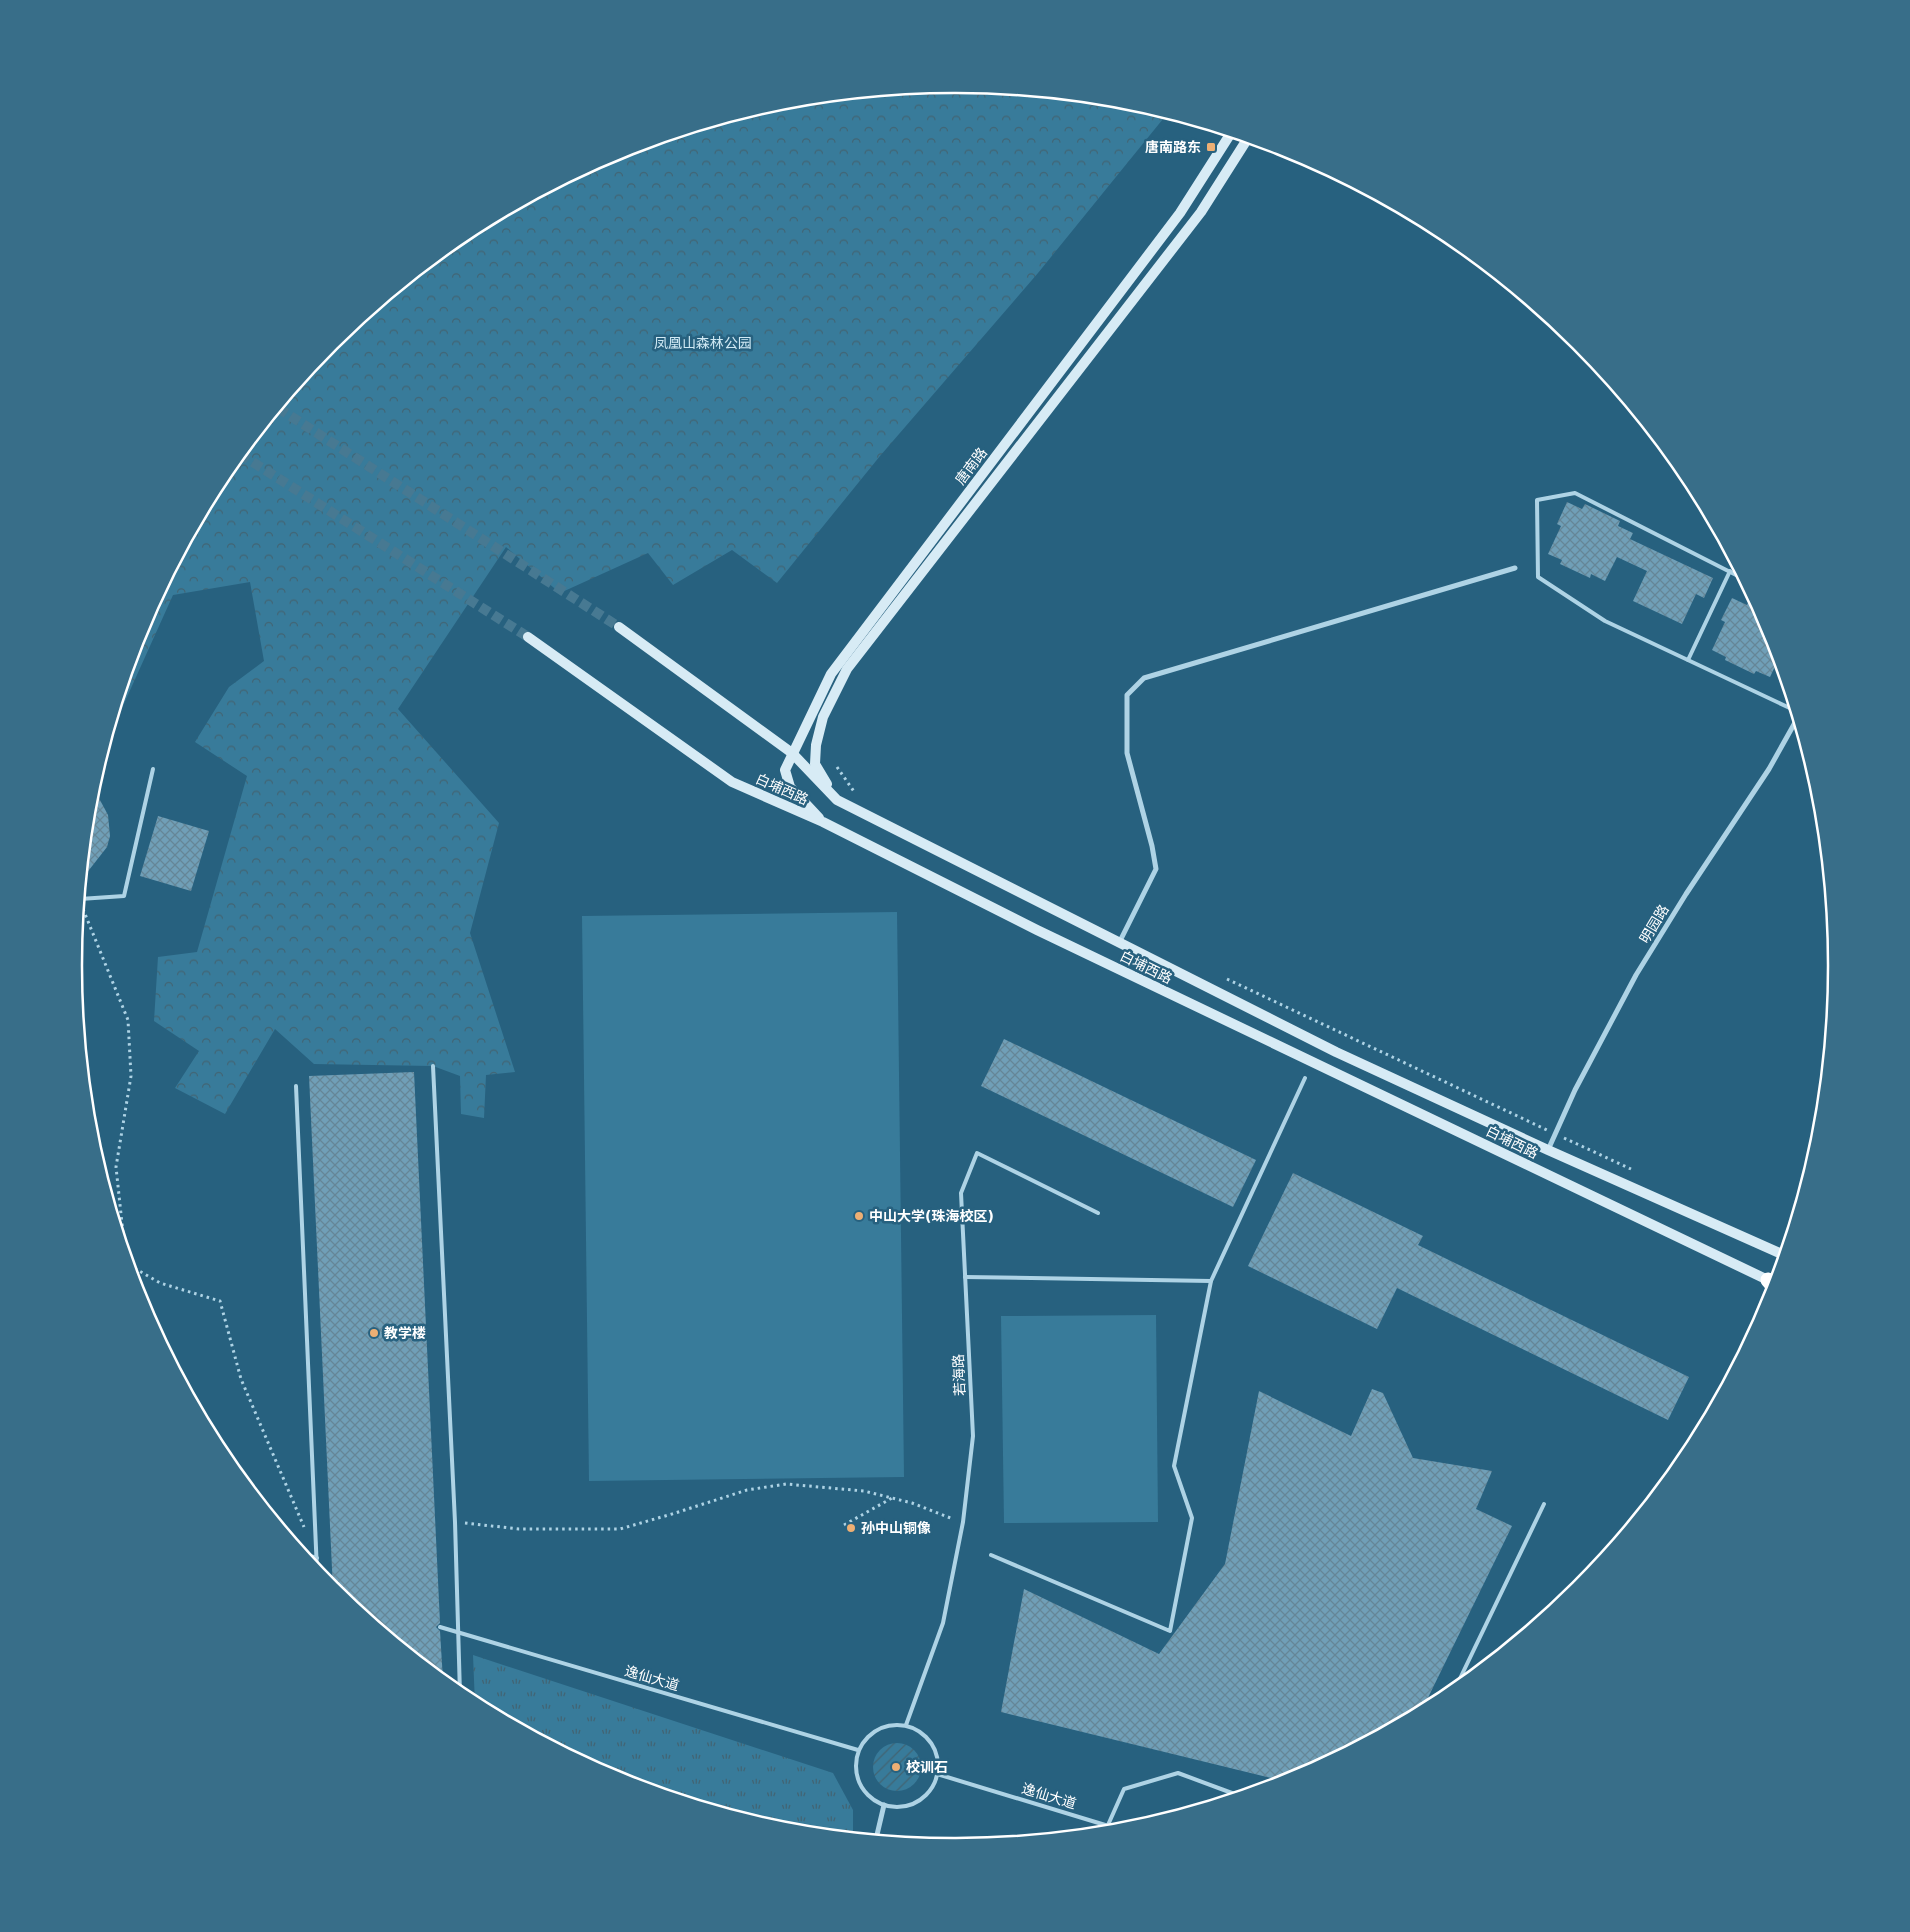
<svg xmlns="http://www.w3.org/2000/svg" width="1910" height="1932" font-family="'DejaVu Sans','Noto Sans SC',sans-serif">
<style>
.grass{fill:url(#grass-tufts)}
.forest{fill:url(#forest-crowns)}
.garden{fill:url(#garden-furrows)}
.pitch{fill:#387b9a}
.building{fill:url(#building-cross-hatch)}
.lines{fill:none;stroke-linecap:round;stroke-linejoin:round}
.secondary-tunnel{stroke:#477992;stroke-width:10;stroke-dasharray:10 5;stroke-linecap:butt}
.path{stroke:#aed3e5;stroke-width:3;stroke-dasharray:2.5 4;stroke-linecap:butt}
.lane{stroke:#aed3e5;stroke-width:4}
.street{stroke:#aed3e5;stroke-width:5}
.secondary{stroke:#d7ebf5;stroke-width:10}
.highway{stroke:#fff;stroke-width:15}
.poi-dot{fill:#edaf74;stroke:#27617f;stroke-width:2}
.labels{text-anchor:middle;stroke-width:5;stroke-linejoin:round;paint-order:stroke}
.poi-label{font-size:14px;font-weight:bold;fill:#fff;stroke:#27617f;text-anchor:start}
.park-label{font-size:14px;fill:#d0e9f4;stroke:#27617f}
.street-label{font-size:14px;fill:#fff;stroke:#27617f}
.rim{fill:none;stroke:#fff;stroke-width:2.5}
</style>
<defs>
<pattern id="grass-tufts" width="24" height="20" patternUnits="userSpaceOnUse" patternTransform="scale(1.25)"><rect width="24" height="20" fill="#387b9a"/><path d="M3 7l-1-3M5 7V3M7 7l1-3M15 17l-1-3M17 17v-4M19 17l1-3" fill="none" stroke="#426473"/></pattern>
<pattern id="forest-crowns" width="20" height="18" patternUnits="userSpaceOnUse" patternTransform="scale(1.25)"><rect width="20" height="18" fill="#387b9a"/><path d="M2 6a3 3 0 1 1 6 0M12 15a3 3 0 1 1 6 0" fill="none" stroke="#426473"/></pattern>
<pattern id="garden-furrows" width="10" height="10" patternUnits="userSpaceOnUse" patternTransform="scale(1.25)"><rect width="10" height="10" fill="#387b9a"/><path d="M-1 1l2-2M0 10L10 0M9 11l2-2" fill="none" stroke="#426473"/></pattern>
<pattern id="building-cross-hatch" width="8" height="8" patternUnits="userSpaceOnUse" patternTransform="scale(1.25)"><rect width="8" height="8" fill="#709fb7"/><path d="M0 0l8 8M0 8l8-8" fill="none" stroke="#658697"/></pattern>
</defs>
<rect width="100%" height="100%" fill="#27617f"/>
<!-- grass -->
<polygon class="grass" points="473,1655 833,1773 853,1810 853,1837 783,1830 618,1780 475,1704"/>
<!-- forest -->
<polygon class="forest" points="955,85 1127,102 1167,114 1038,273 880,456 777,583 732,550 673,585 648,553 560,593 506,547 398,709 499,823 470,933 515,1072 486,1075 484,1118 461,1114 460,1076 433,1066 314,1064 275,1029 225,1114 175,1088 199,1051 154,1021 158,957 197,952 247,776 195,742 229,687 264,661 250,582 173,595 113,728 111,727 141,628 222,476 332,343 466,233 618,152 783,102"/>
<!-- garden -->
<circle class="garden" cx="897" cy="1767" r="24"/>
<!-- pitch -->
<g class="pitch">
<polygon points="897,912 904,1477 589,1481 582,916"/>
<polygon points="77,928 84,1073 74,966"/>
<polygon points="1156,1315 1158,1522 1004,1523 1001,1316"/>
</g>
<!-- building -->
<g class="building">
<polygon points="1567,502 1582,509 1585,504 1620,521 1618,526 1633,533 1630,539 1713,578 1704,598 1696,594 1682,624 1633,601 1647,571 1617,557 1605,581 1591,574 1590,578 1560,564 1562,560 1548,554 1561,526 1557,524"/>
<polygon points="1751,596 1769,629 1774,646 1770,656 1778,660 1770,677 1756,671 1754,674 1725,660 1726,657 1712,650 1725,622 1721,620 1732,598 1747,605"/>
<polygon points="93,787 108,815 110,836 107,847 82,879"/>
<polygon points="158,816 209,831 191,891 140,876"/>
<polygon points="1004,1039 1256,1160 1233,1207 981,1086"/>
<polygon points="414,1072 440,1623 436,1627 440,1631 443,1680 333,1590 309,1076"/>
<polygon points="1293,1173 1423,1236 1418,1245 1689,1377 1668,1420 1397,1288 1377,1329 1248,1266"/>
<polygon points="1372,1389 1383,1393 1413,1458 1492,1471 1476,1509 1512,1526 1421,1712 1287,1782 1001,1712 1024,1589 1159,1654 1225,1564 1259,1391 1351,1436"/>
</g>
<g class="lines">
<!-- secondary-tunnel -->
<g class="secondary-tunnel">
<polyline points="278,408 619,627"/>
<polyline points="240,454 528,637"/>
</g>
<!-- path -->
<g class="path">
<polyline points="837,767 855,793"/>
<polyline points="83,909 128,1020 131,1076 116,1167 125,1252"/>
<polyline points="1227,979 1547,1130"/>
<polyline points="1564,1138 1631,1169"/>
<polyline points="129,1265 160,1283 220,1301 241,1379 304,1527"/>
<polyline points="465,1523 519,1529 620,1529 672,1514 747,1490 786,1484 864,1491 912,1503 953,1519"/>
<polyline points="844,1525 892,1498"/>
</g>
<!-- lane -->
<g class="lane">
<polyline points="1742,578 1575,493 1537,500 1538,577 1605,621 1794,710"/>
<polyline points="1688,660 1730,571"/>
<polyline points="80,899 124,896 153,769"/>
<polyline points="433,1066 455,1522 460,1694"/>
<polyline points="296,1086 317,1571"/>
<polyline points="965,1277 1211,1281 1305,1078"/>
<polyline points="303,1554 317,1558"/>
<polyline points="991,1555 1170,1631 1192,1518 1174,1466 1211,1281"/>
<polyline points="440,1627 858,1750"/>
<polyline points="1454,1691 1544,1504"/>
<circle cx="897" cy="1766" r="41"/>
<polyline points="906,1725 943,1623 963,1522 973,1436 961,1193 977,1153 1098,1213"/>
<polyline points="937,1774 1125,1831"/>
<polyline points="1108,1825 1124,1789 1178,1773 1240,1796"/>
</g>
<!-- street -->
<g class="street">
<polyline points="1119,943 1156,869 1152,846 1127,753 1127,695 1144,678 1515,568"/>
<polyline points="1548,1150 1575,1090 1636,975 1686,894 1769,769 1797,719"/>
<polyline points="876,1839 884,1805"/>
</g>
<!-- secondary -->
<g class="secondary">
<polyline points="619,627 792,753 837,800 1336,1052 1548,1150 1784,1255"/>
<polyline points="528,637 732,782 823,822 1037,930 1772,1282"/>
<polyline points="827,784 815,764 816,745 823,717 847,669 1201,212 1248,138"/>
<polyline points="819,818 790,787 785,770 831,674 1180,213 1231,133"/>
</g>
<!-- highway -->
<polyline class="highway" points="1768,1280 1774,1287"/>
</g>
<!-- markers -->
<g class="poi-dot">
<rect x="1206" y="142" width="10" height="10" rx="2.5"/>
<circle cx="859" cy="1216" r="5"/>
<circle cx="374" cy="1333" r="5"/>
<circle cx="851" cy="1528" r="5"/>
<circle cx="896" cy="1767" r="5"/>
</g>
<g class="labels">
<!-- poi labels -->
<g class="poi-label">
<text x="1201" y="152" text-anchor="end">唐南路东</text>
<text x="869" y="1221">中山大学(珠海校区)</text>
<text x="384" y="1338">教学楼</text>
<text x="861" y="1533">孙中山铜像</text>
<text x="906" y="1772">校训石</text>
</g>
<!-- park labels -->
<g class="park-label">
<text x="703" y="348">凤凰山森林公园</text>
</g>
<!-- street labels -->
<g class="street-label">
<text transform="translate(971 466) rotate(-53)" y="5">唐南路</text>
<text transform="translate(782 789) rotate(24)" y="5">白埔西路</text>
<text transform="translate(1654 924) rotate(-59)" y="5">明园路</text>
<text transform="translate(1146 967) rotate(26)" y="5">白埔西路</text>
<text transform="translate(1512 1142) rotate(26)" y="5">白埔西路</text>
<text transform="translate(959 1375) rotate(-93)" y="5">若海路</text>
<text transform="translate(652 1678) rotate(16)" y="5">逸仙大道</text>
<text transform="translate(1049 1796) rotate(17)" y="5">逸仙大道</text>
</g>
</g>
<!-- crop -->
<path d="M0 0H1910V1932H0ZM954 93H956A872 872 0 0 1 1828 965V966A872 872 0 0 1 956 1838H954A872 872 0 0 1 82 966V965A872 872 0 0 1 954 93Z" fill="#386e89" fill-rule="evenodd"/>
<path class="rim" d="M954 93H956A872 872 0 0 1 1828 965V966A872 872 0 0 1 956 1838H954A872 872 0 0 1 82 966V965A872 872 0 0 1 954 93Z"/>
</svg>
